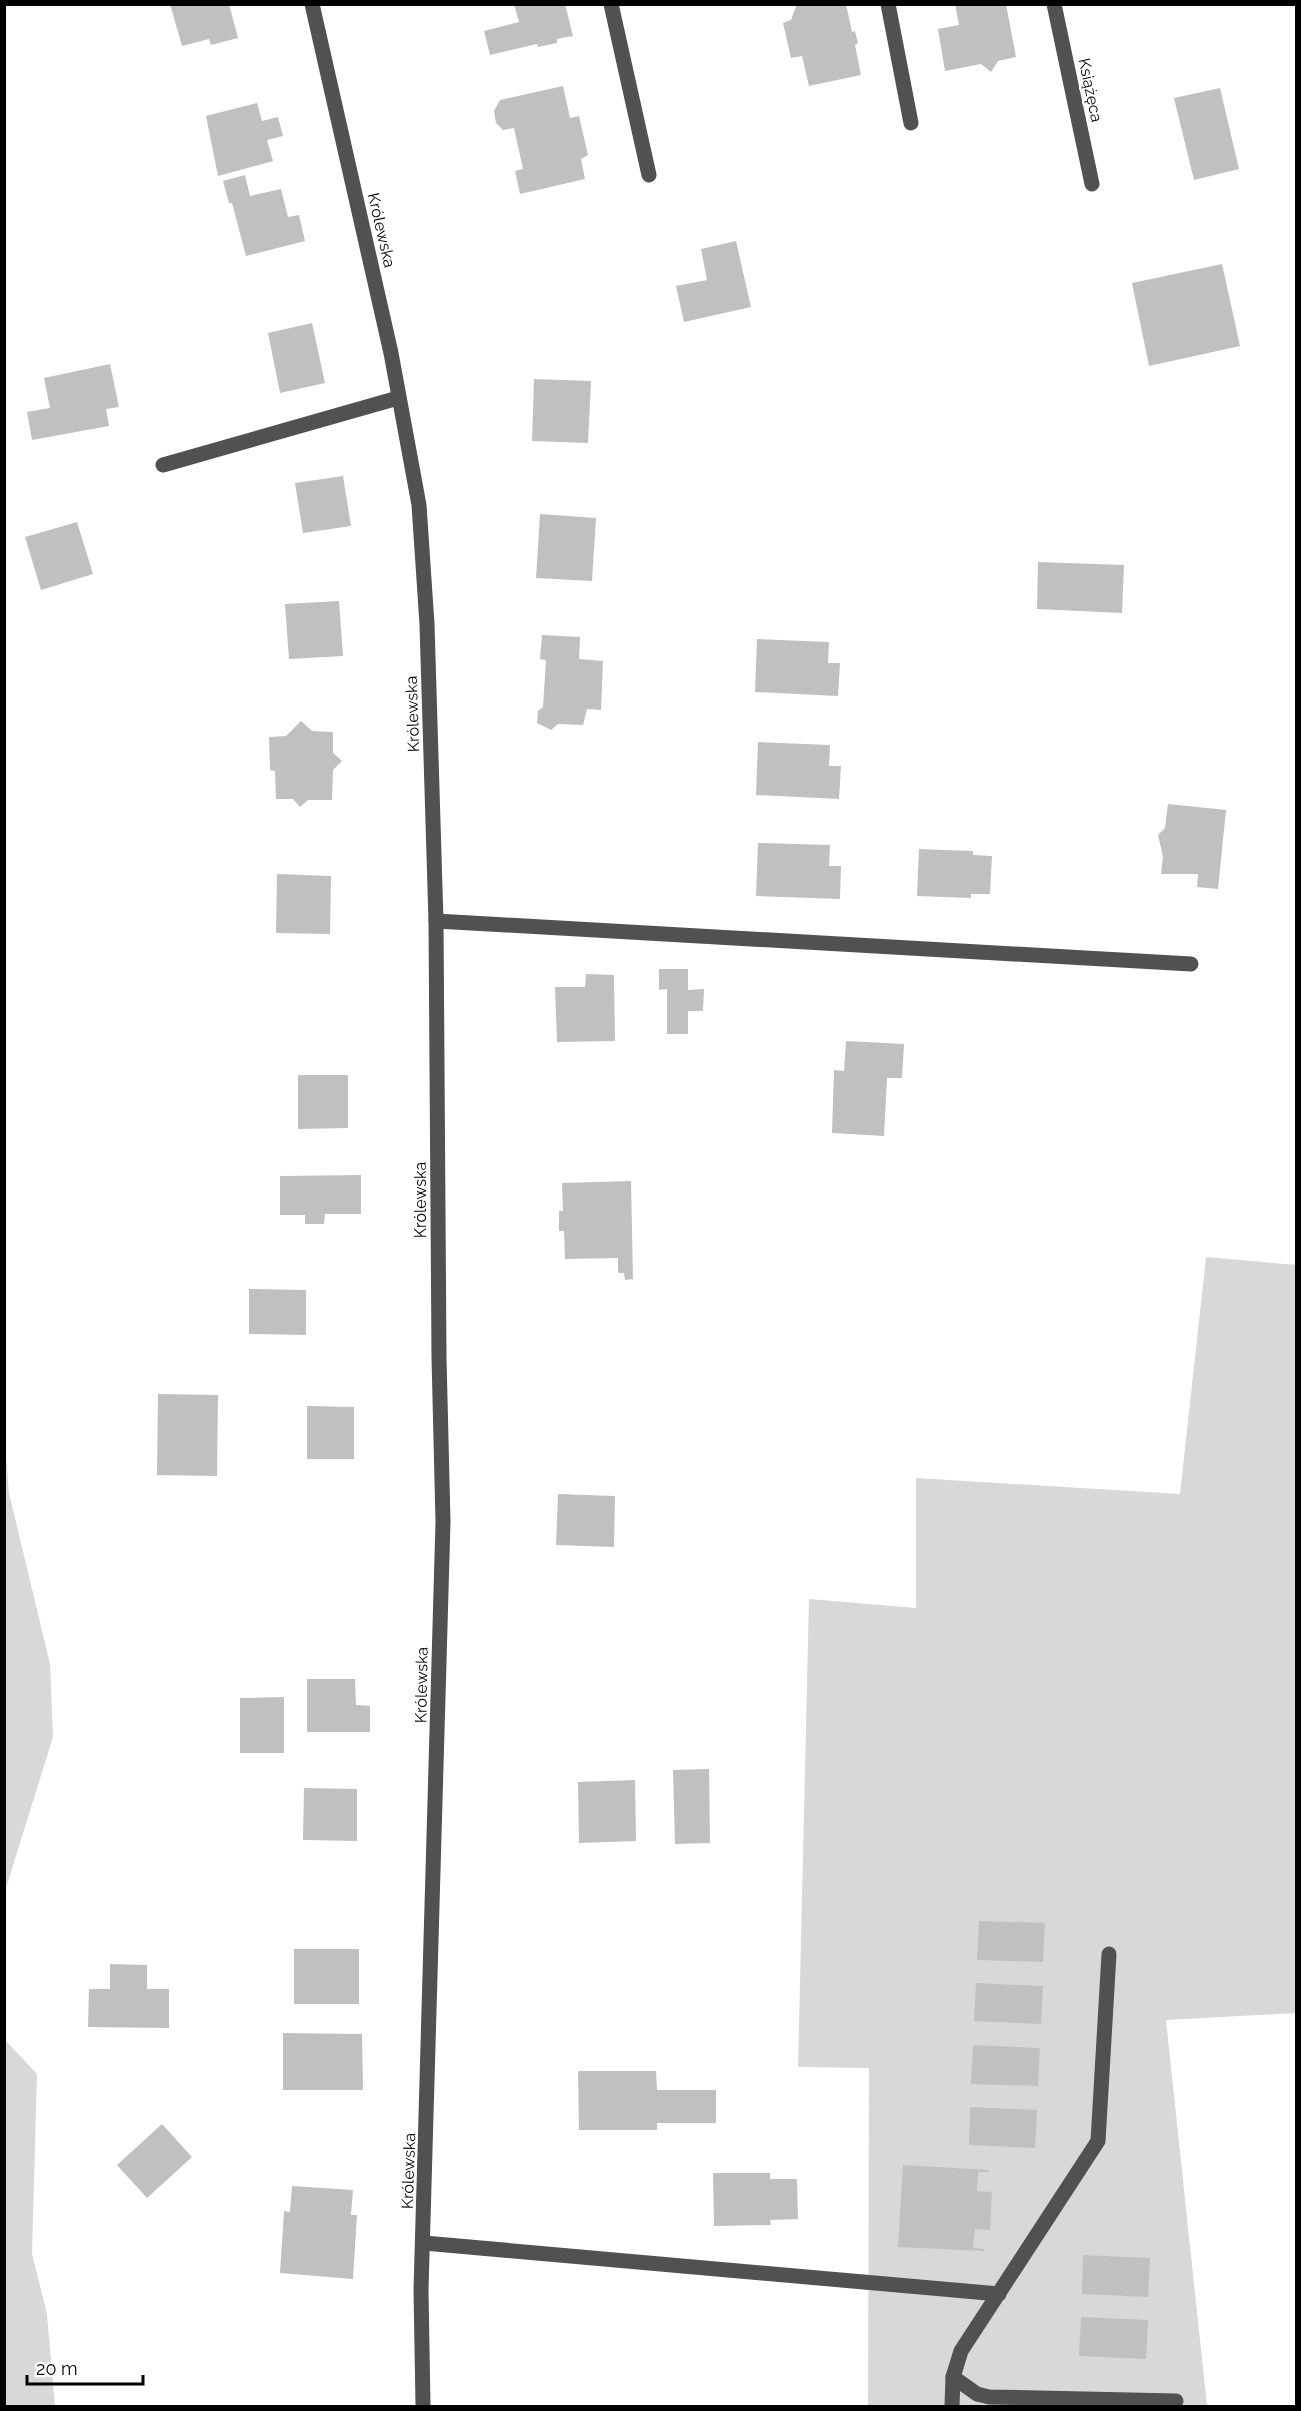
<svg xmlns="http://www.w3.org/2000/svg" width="1301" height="2411" font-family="Raleway,sans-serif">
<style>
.green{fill:#d8d8d8}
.building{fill:#c0c0c0}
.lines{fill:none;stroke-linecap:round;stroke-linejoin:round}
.minor{stroke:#515151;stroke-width:15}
.labels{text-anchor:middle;stroke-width:5;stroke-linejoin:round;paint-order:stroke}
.street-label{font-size:16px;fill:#000;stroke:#fff}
</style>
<rect width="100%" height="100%" fill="#fff"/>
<!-- green -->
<g class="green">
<polygon points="1206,1257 1296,1265 1296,2013 1166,2020 1207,2406 868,2406 869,2068 798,2067 809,1599 916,1608 916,1478 1180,1494"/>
<polygon points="5,1443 9,1493 50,1664 53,1737 5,1891"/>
<polygon points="5,2040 37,2074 32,2254 47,2314 55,2406 5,2406"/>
</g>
<!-- building -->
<g class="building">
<polygon points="170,4 229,4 238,38 211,45 209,39 182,46"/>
<polygon points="514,4 565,4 573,36 557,39 557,43 538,47 537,44 490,55 484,31 519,22"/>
<polygon points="797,4 846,4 852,32 855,31 858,43 855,45 861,75 809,86 802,56 791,58 783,23 791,20"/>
<polygon points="955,4 1006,4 1016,57 998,61 991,72 981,64 945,71 938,29 959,25"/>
<polygon points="563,86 570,118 579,116 588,155 581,159 585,179 520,194 515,171 523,169 514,128 503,130 496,123 494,111 500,100"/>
<polygon points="1220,88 1239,169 1194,180 1174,98"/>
<polygon points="257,103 262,121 278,117 283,136 267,140 273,161 218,176 206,116"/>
<polygon points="245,175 250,196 281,189 288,217 299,215 305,241 246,256 232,203 229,203 223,181"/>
<polygon points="736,241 751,307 684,322 676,286 707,280 701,249"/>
<polygon points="1222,264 1240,346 1149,366 1132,283"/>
<polygon points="312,323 325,383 280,393 268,333"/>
<polygon points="110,364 119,407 106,409 109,426 32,440 27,412 50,408 44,378"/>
<polygon points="534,379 591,381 588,443 532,441"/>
<polygon points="343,476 351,526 303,533 295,483"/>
<polygon points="540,514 596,518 592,581 536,578"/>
<polygon points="77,522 93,574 41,590 25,537"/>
<polygon points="1038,562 1124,565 1122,613 1037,609"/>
<polygon points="339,601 343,656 289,659 285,604"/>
<polygon points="542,635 580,637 579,659 603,661 601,710 587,709 583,725 558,724 551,730 537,723 538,711 543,707 546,660 540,659"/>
<polygon points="757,639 829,642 828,663 840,663 838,696 755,692"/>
<polygon points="301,721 312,731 333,732 333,753 342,761 333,770 332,800 308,800 300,807 293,799 276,799 275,771 270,770 269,737 286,736"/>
<polygon points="758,742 830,745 829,766 841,766 839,799 756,795"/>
<polygon points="1168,804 1226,810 1218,889 1197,887 1198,874 1161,874 1163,857 1158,835 1165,828"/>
<polygon points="758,843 830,845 829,866 841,866 840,899 756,896"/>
<polygon points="919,849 973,851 973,855 992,856 990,894 971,894 971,898 917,896"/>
<polygon points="277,874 331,876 330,934 276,933"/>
<polygon points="659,969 688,969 688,990 704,989 703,1011 688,1011 688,1034 667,1034 667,989 659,990"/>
<polygon points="586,974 614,975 615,1041 557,1042 555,987 585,987"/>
<polygon points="846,1041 904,1044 902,1078 887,1078 884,1136 832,1133 834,1070 844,1071"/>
<polygon points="298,1075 348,1075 348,1128 298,1129"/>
<polygon points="361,1175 361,1214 325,1214 324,1224 305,1224 305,1215 280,1215 280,1176"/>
<polygon points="631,1181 633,1279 625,1280 624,1273 618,1273 618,1258 565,1259 564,1231 559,1231 559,1211 563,1211 562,1183"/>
<polygon points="249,1289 306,1290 306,1335 249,1334"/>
<polygon points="158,1394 218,1395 217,1476 157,1475"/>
<polygon points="307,1406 354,1407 354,1459 307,1459"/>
<polygon points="558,1494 615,1496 614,1547 556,1545"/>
<polygon points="307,1679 355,1679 356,1705 370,1706 370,1732 307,1732"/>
<polygon points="284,1697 284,1753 240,1753 240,1698"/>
<polygon points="709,1769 710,1843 675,1844 673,1770"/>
<polygon points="635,1780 636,1841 579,1843 578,1782"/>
<polygon points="304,1788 357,1789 357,1841 303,1840"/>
<polygon points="979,1921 1045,1923 1043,1962 977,1960"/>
<rect x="294" y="1949" width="65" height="55"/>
<polygon points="110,1964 147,1965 147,1989 169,1989 169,2028 88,2027 89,1989 110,1989"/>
<polygon points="976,1983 1043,1986 1041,2024 974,2021"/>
<polygon points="283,2033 362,2034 363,2090 283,2090"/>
<polygon points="973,2045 1040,2048 1038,2086 971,2084"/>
<polygon points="578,2071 656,2071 657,2090 716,2090 716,2123 657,2123 657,2130 579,2130"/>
<polygon points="970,2107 1037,2110 1035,2148 969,2145"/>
<polygon points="162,2124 192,2157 147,2198 117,2165"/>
<polygon points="903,2165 989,2170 989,2172 978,2172 977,2191 992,2192 990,2230 975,2229 973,2248 984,2249 984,2251 898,2247"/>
<polygon points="713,2173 770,2173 770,2179 797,2179 798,2219 770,2220 771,2225 714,2226"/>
<polygon points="292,2186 353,2190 351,2215 357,2215 353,2279 280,2273 284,2211 290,2212"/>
<polygon points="1083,2255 1150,2258 1148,2297 1082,2294"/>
<polygon points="1081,2317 1148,2320 1146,2359 1079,2356"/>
</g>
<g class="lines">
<!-- minor -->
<g class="minor">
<polyline points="312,4 391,353 419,505 427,624 436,921 439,1357 443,1522 421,2290 423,2406"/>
<polyline points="611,4 649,175"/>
<polyline points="888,4 911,123"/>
<polyline points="1054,4 1092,184"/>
<polyline points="163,465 398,398"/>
<polyline points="436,921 1191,964"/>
<polyline points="424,2243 999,2294"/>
<polyline points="953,2377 977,2394 989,2397 1176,2401"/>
<polyline points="952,2406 953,2377 961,2351 1098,2141 1109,1954"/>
</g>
</g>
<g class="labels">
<!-- street labels -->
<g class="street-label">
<text transform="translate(1091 90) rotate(78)" y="6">Książęca</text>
<text transform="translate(382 230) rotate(77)" y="6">Królewska</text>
<text transform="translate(412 714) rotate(-92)" y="6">Królewska</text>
<text transform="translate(420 1200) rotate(-90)" y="6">Królewska</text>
<text transform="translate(421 1685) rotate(-89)" y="6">Królewska</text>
<text transform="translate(408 2171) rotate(-88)" y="6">Królewska</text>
</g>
</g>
<!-- border -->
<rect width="1301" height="2411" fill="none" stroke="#000000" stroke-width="12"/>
<!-- scale -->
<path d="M27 2375v9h116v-9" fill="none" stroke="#000000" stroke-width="3"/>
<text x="36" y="2375" font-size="18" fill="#000000" stroke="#ffffff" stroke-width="4.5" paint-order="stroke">20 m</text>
</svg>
